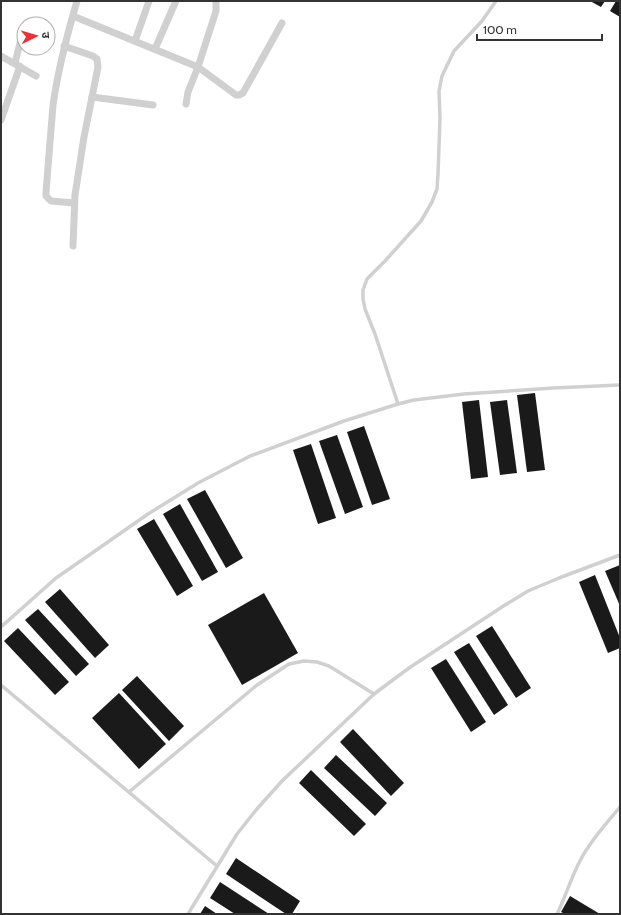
<svg xmlns="http://www.w3.org/2000/svg" width="621" height="915" font-family="Cabin,'Noto Sans Devanagari',sans-serif">
<style>
.building{fill:#1a1a1a}
.lines{fill:none;stroke-linecap:round;stroke-linejoin:round}
.service{stroke:#d0d0d0;stroke-width:3.5}
.minor{stroke:#d0d0d0;stroke-width:7}
</style>
<rect width="100%" height="100%" fill="#fff"/>
<!-- building -->
<g class="building">
<polygon points="590,1 605,1 601,7"/>
<polygon points="616,1 620,1 620,17 610,11"/>
<polygon points="535,393 545,470 527,472 517,395"/>
<polygon points="479,400 488,477 471,479 462,402"/>
<polygon points="507,400 517,473 500,475 490,402"/>
<polygon points="364,426 390,499 372,505 347,432"/>
<polygon points="337,435 363,507 345,514 319,441"/>
<polygon points="311,444 336,518 318,524 293,450"/>
<polygon points="205,490 243,558 226,568 187,499"/>
<polygon points="180,504 218,572 202,581 163,514"/>
<polygon points="154,519 193,586 177,596 137,529"/>
<polygon points="620,565 620,606 605,571"/>
<polygon points="595,575 620,638 620,648 608,653 579,582"/>
<polygon points="60,589 109,645 95,658 45,602"/>
<polygon points="264,593 298,653 242,685 208,625"/>
<polygon points="38,609 89,664 76,676 25,620"/>
<polygon points="492,626 531,688 516,698 476,636"/>
<polygon points="18,628 69,682 55,695 4,641"/>
<polygon points="469,643 508,705 494,715 454,652"/>
<polygon points="446,659 486,722 471,732 431,668"/>
<polygon points="137,676 184,726 169,741 122,690"/>
<polygon points="119,693 166,744 139,769 92,718"/>
<polygon points="353,729 404,783 391,796 340,742"/>
<polygon points="336,755 387,803 375,816 324,768"/>
<polygon points="311,770 366,824 354,836 299,783"/>
<polygon points="236,858 300,901 292,914 286,914 226,874"/>
<polygon points="220,882 269,914 235,914 210,898"/>
<polygon points="570,896 600,914 565,914 561,912"/>
<polygon points="205,906 217,914 200,914"/>
</g>
<g class="lines">
<!-- service -->
<g class="service">
<polyline points="398,404 375,334 365,309 363,299 363,290 367,279 385,261 421,221 432,202 437,189 438,174 440,118 439,91 442,76 454,51 482,21 496,1"/>
<polyline points="1,627 56,578 95,551 148,514 198,483 250,456 344,421 398,404 414,400 464,394 553,388 620,385"/>
<polyline points="1,685 217,866"/>
<polyline points="129,792 257,685 289,664 304,661 317,662 329,666 374,694"/>
<polyline points="188,914 237,834 256,810 282,781 374,694 409,668 505,605 528,591 559,578 620,555"/>
<path d="M557,914c9,-18 14,-37 24,-55 10,-19 25,-35 39,-52"/>
</g>
<!-- minor -->
<g class="minor">
<polyline points="73,16 198,67 236,95 239,95 243,93 282,23"/>
<polyline points="135,41 149,1"/>
<polyline points="64,46 93,56 97,59 98,67 84,137 75,195 73,246"/>
<polyline points="155,49 172,10 176,1"/>
<polyline points="1,56 36,76"/>
<polyline points="15,63 24,27"/>
<polyline points="92,97 153,105"/>
<polyline points="186,104 188,92 198,67 216,11 216,1"/>
<polyline points="1,120 20,66"/>
<path d="M74,203l-23,-2 -5,-5v-4l7,-87c5,-35 14,-70 24,-104"/>
</g>
</g>
<!-- border -->
<rect width="621" height="915" fill="none" stroke="#333333" stroke-width="4"/>
<!-- north arrow -->
<g transform="translate(36 36) rotate(85)"><circle r="19" fill="#ffffff" stroke="#adadad"/>
<path d="M0-3L7 15L0 10L-7 15Z" fill="#f02e37"/>
<text y="-6" font-size="11" font-weight="bold" text-anchor="middle" fill="#333333">उ</text>
</g>
<!-- scale -->
<path d="M477 34v6h125v-6" fill="none" stroke="#333333" stroke-width="2"/>
<text x="483" y="34" font-size="12" fill="#333333" stroke="#ffffff" stroke-width="3" paint-order="stroke">100 m</text>
</svg>
